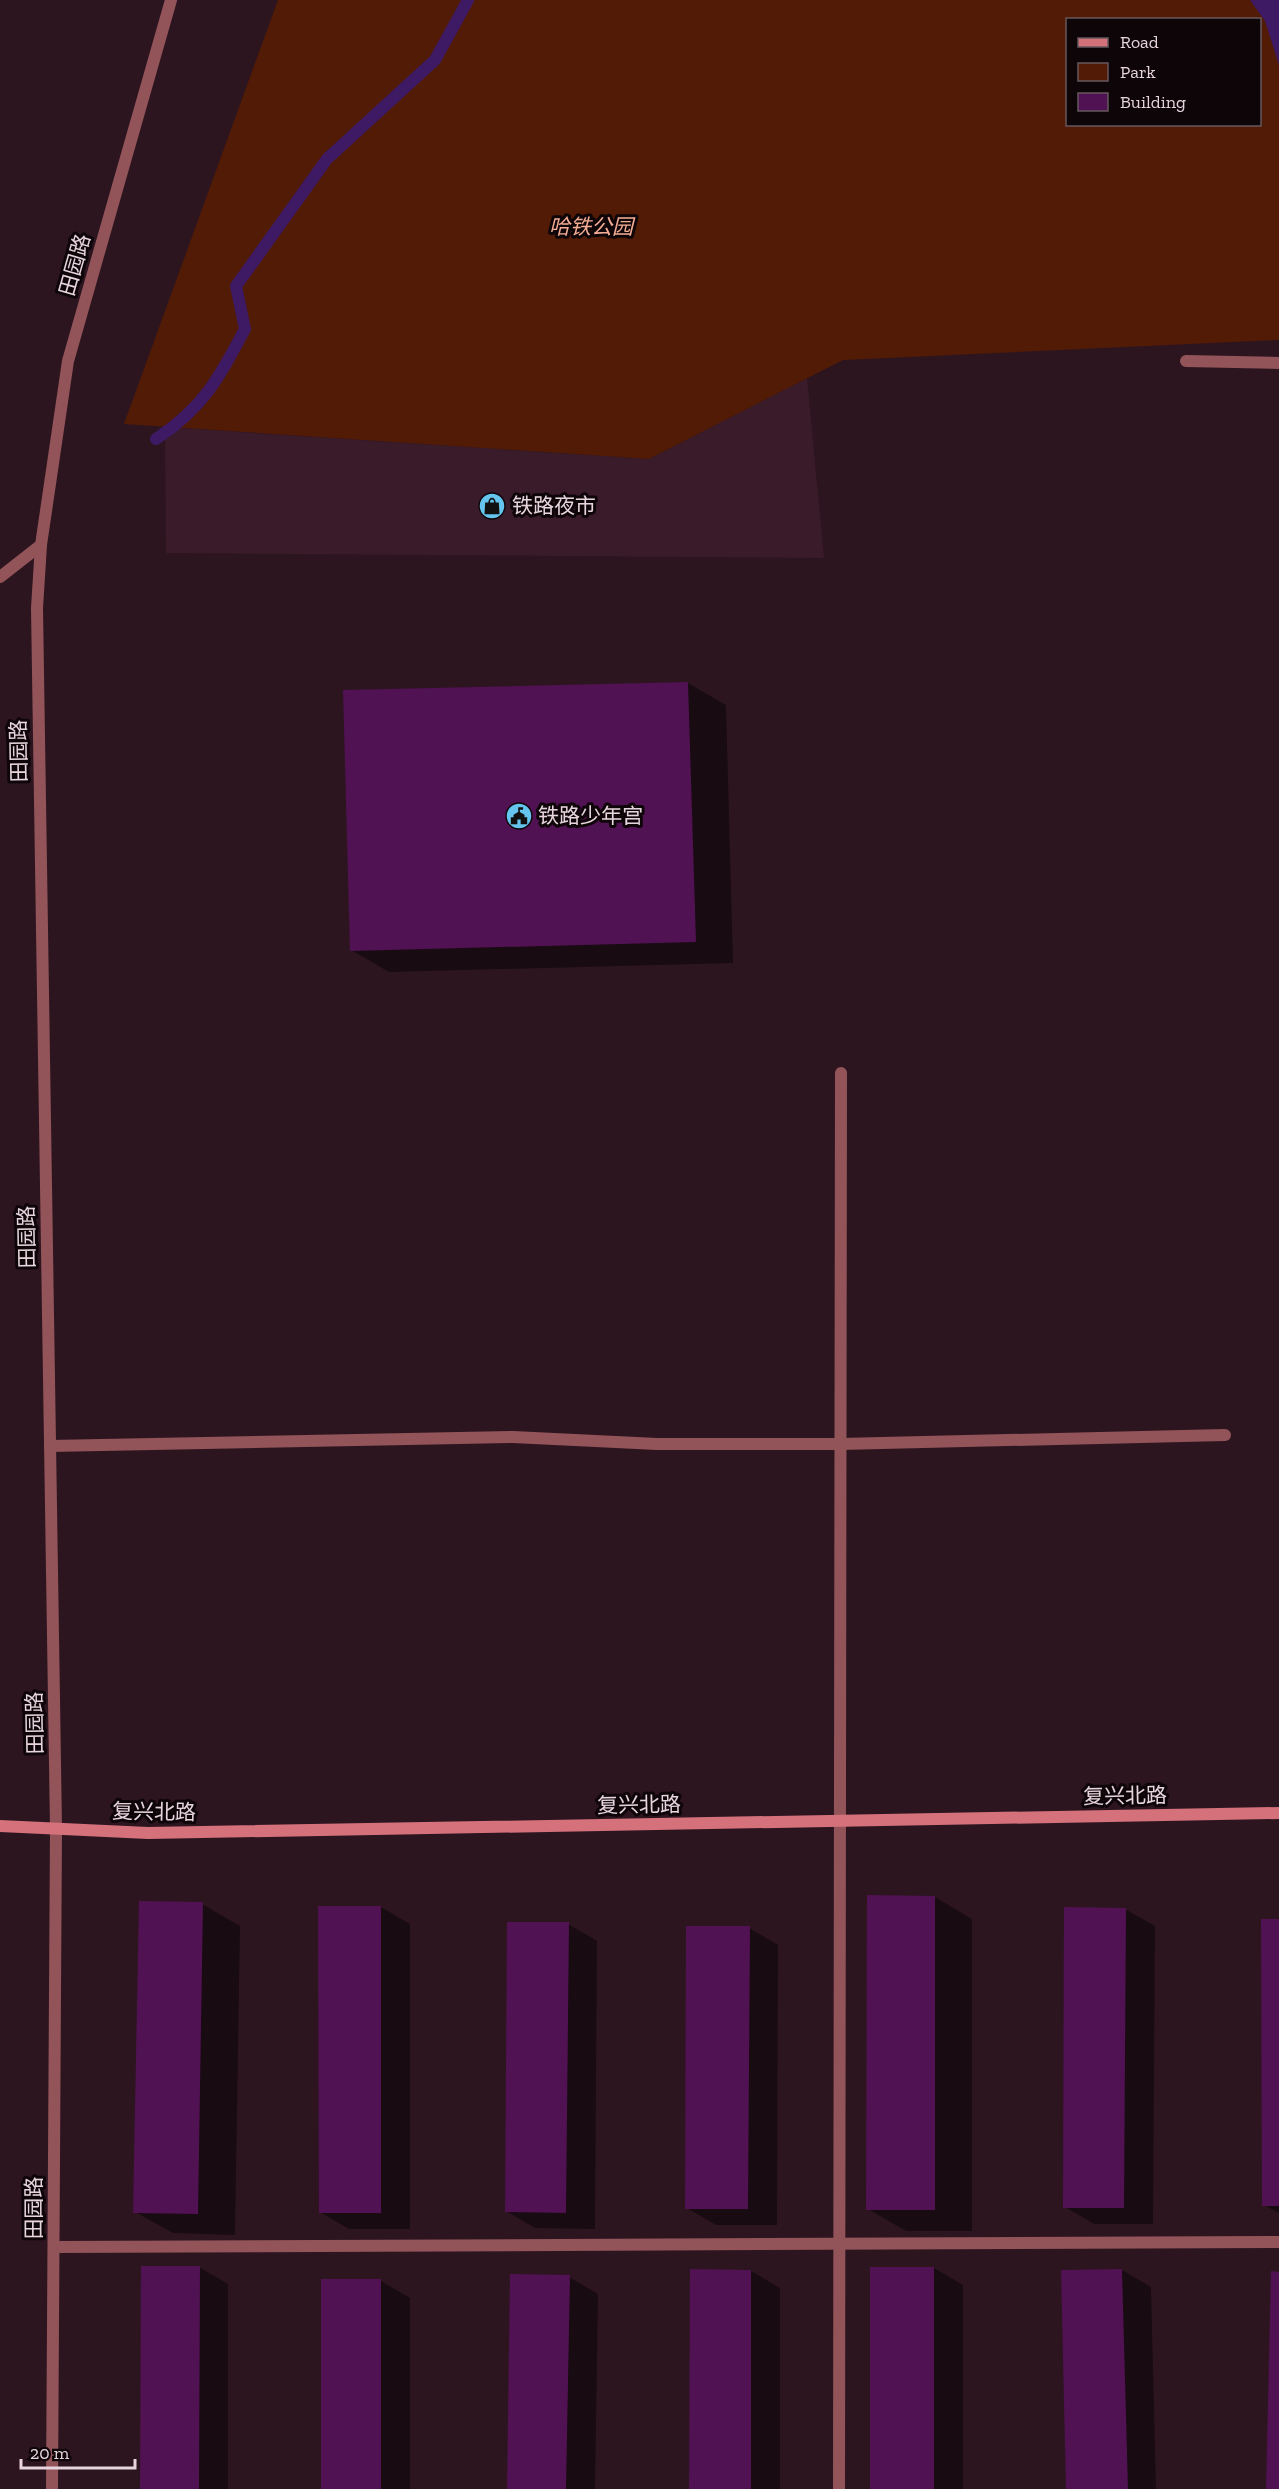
<svg xmlns="http://www.w3.org/2000/svg" width="1279" height="2489" font-family="'Zilla Slab','Noto Sans SC',serif">
<style>
.built{fill:#3a1b2a}
.green{fill:#521b05;fill-rule:evenodd}
.water{fill:#3e1a64}
.shadow{fill:#0007}
.lines{fill:none;stroke-linecap:round;stroke-linejoin:round}
.stream{stroke:#3e1a64;stroke-width:12}
.building{fill:#501252}
.lane{stroke:#925459;stroke-width:12}
.street{stroke:#925459;stroke-width:12}
.secondary{stroke:#d5717b;stroke-width:12}
.labels{text-anchor:middle;stroke-width:6;stroke-linejoin:round;paint-order:stroke}
.park-label{font-size:21px;font-style:italic;fill:#f4ac94;stroke:#0e0509}
.street-label{font-size:21px;fill:#e7d5dd;stroke:#0e0509}
.poi-label{font-size:21px;fill:#e7d5dd;stroke:#0e0509;text-anchor:start}
</style>
<rect width="100%" height="100%" fill="#2d1520"/>
<!-- built -->
<polygon class="built" points="807,378 824,558 166,553 165,427 649,459"/>
<!-- green -->
<path class="green" d="M278,0h1001v340l-436,20 -194,99 -525,-35zM1068,20h192v104h-192z"/>
<!-- water -->
<polygon class="water" points="1250,0 1279,0 1279,65 1265,21"/>
<!-- shadow -->
<g class="shadow">
<polygon points="688,683 726,705 733,963 389,972 351,950"/>
<polygon points="935,1897 972,1919 972,2231 906,2231 868,2209"/>
<polygon points="202,1904 240,1926 235,2235 173,2233 135,2212"/>
<polygon points="381,1907 410,1924 410,2229 349,2229 320,2212"/>
<polygon points="1125,1909 1155,1926 1153,2224 1094,2224 1065,2207"/>
<polygon points="1279,1921 1279,2213 1264,2205"/>
<polygon points="568,1924 597,1941 595,2229 535,2228 506,2211"/>
<polygon points="749,1928 778,1945 777,2225 716,2225 687,2208"/>
<polygon points="199,2267 228,2284 228,2489 142,2489"/>
<polygon points="934,2268 963,2285 963,2489 872,2489"/>
<polygon points="1122,2270 1151,2287 1156,2489 1067,2489"/>
<polygon points="751,2271 780,2288 780,2489 691,2489"/>
<polygon points="569,2277 598,2294 595,2489 508,2489"/>
<polygon points="381,2281 410,2298 410,2489 322,2489"/>
</g>
<g class="lines">
<!-- stream -->
<path class="stream" d="M156,439c48,-32 63,-61 89,-110l-9,-43 91,-127 108,-99 33,-60"/>
</g>
<!-- building -->
<g class="building">
<polygon points="688,682 696,942 350,951 343,690"/>
<polygon points="867,1895 935,1896 935,2210 866,2210"/>
<polygon points="139,1901 203,1902 198,2214 133,2213"/>
<polygon points="318,1906 381,1906 381,2213 319,2213"/>
<polygon points="1064,1907 1126,1908 1124,2208 1063,2208"/>
<polygon points="1261,1919 1279,1919 1279,2206 1262,2206"/>
<polygon points="507,1922 569,1922 566,2213 505,2212"/>
<polygon points="686,1926 750,1926 748,2209 685,2209"/>
<polygon points="141,2266 200,2266 199,2489 140,2489"/>
<rect x="870" y="2267" width="64" height="222"/>
<polygon points="690,2269 751,2270 751,2489 689,2489"/>
<polygon points="1122,2269 1128,2489 1066,2489 1061,2270"/>
<polygon points="1271,2271 1279,2272 1279,2489 1266,2489"/>
<polygon points="510,2274 570,2275 566,2489 507,2489"/>
<rect x="321" y="2279" width="60" height="210"/>
</g>
<g class="lines">
<!-- lane -->
<g class="lane">
<polyline points="1186,361 1279,363"/>
<polyline points="0,577 41,545"/>
</g>
<!-- street -->
<g class="street">
<polyline points="50,1446 513,1437 657,1444 840,1444 1225,1435"/>
<polyline points="54,2247 1279,2242"/>
<polyline points="52,2489 56,1828 37,608 41,545 68,361 171,0"/>
<polyline points="839,2489 841,1073"/>
</g>
<!-- secondary -->
<polyline class="secondary" points="0,1826 148,1833 1279,1813"/>
</g>
<!-- icons -->
<defs>
<symbol id="shop-disc" viewBox="-11 -11 22 22"><circle r="9.5" fill="#65c5ee" stroke="#0e0509"/><path d="M-5-2.5h2.3a2.7 3.5 0 0 1 5.4 0H5L5.5 6h-11ZM-1.5-2.5h3a1.5 2.3 0 0 0-3 0Z" fill="#111"/></symbol>
<symbol id="civic-disc" viewBox="-11 -11 22 22"><circle r="9.5" fill="#65c5ee" stroke="#0e0509"/><path d="M-.6-6.5H3V-4.5H.6V-3L4-1V1h2V6H-6V1h2V-1L-.6-3ZM-1.2 2.5V6h2.4V2.5Z" fill="#111"/></symbol>
</defs>
<g fill-rule="evenodd">
<use href="#shop-disc" x="477" y="491" width="30" height="30"/>
<use href="#civic-disc" x="504" y="801" width="30" height="30"/>
</g>
<g class="labels">
<!-- park labels -->
<g class="park-label">
<text x="591" y="234">哈铁公园</text>
</g>
<!-- street labels -->
<g class="street-label">
<text transform="translate(75 265) rotate(-74)" y="7">田园路</text>
<text transform="translate(19 751) rotate(-91)" y="7">田园路</text>
<text transform="translate(27 1237) rotate(-91)" y="7">田园路</text>
<text transform="translate(35 1723) rotate(-91)" y="7">田园路</text>
<text transform="translate(1125 1796) rotate(-1)" y="7">复兴北路</text>
<text transform="translate(639 1805) rotate(-1)" y="7">复兴北路</text>
<text transform="translate(154 1812) rotate(1)" y="7">复兴北路</text>
<text transform="translate(34 2208) rotate(-90)" y="7">田园路</text>
</g>
<!-- poi labels -->
<g class="poi-label">
<text x="512" y="513">铁路夜市</text>
<text x="538" y="823">铁路少年宫</text>
</g>
</g>
<!-- legend -->
<rect x="1066" y="18" width="195" height="108" fill="#0e0509" stroke="#65585e" stroke-width="1.5"/>
<rect x="1078" y="38" width="30" height="9" fill="#d5717b" stroke="#65585e" stroke-width="1.5"/>
<text x="1120" y="48" font-size="18" fill="#e7d5dd">Road</text>
<rect x="1078" y="63" width="30" height="18" fill="#521b05" stroke="#65585e" stroke-width="1.5"/>
<text x="1120" y="78" font-size="18" fill="#e7d5dd">Park</text>
<rect x="1078" y="93" width="30" height="18" fill="#501252" stroke="#65585e" stroke-width="1.5"/>
<text x="1120" y="108" font-size="18" fill="#e7d5dd">Building</text>
<!-- scale -->
<path d="M21 2459v9h114v-9" fill="none" stroke="#e7d5dd" stroke-width="3"/>
<text x="30" y="2459" font-size="18" fill="#e7d5dd" stroke="#0e0509" stroke-width="4.5" paint-order="stroke">20 m</text>
</svg>
